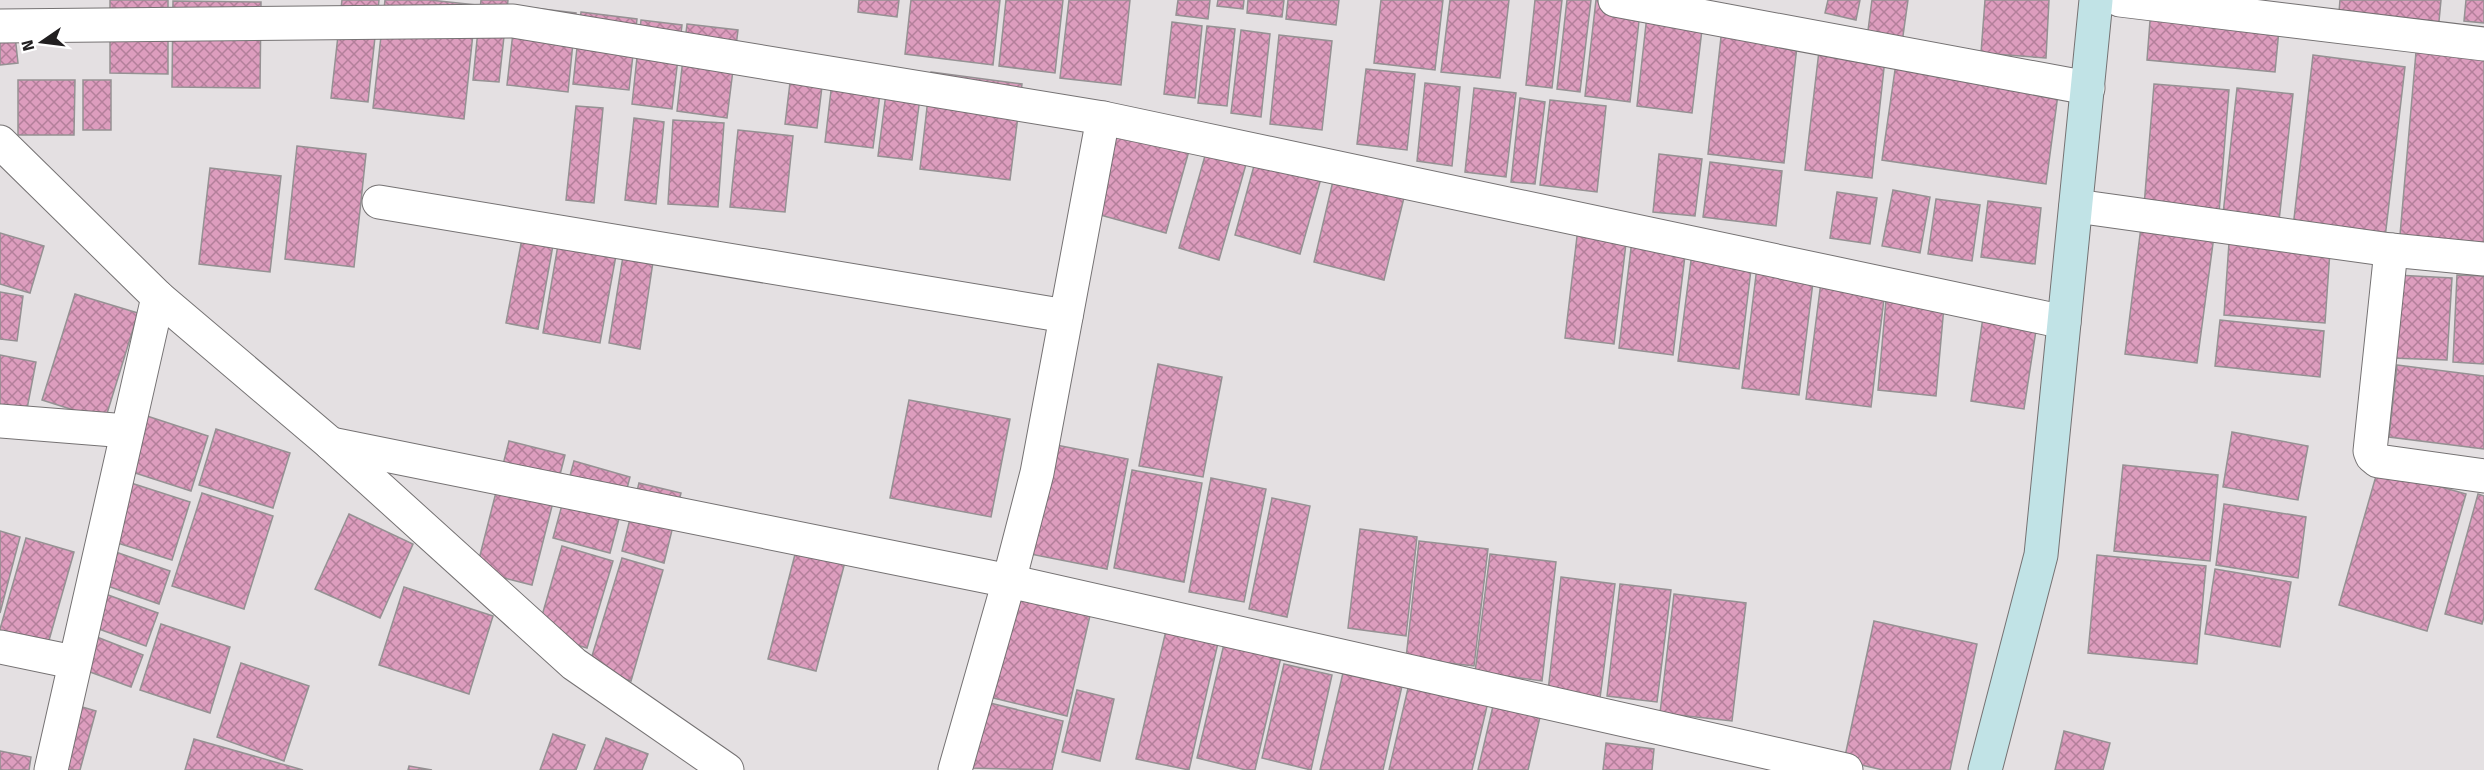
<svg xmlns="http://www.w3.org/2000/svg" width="2484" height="770" font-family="'Fira Sans',sans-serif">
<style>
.building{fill:url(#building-cross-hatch);stroke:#959193;stroke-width:1.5}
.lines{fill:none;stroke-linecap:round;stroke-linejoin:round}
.street-casing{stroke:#757273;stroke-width:35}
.secondary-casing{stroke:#757273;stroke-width:35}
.street{stroke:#fff;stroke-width:33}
.secondary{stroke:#c1e3e6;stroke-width:33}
</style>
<defs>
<pattern id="building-cross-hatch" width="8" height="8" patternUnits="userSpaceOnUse" patternTransform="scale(1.5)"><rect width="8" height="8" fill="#dd9dbe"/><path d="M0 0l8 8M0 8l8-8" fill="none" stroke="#b37f9a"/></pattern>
</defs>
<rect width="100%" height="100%" fill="#e4e0e2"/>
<!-- building -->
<g class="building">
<polygon points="110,0 168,0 168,74 110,73"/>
<polygon points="342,0 379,0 368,102 331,98"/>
<polygon points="385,0 430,0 476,5 464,119 373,108"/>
<polygon points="481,0 508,0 499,82 473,80"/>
<polygon points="859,0 899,0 897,17 858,12"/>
<polygon points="911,0 1000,0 993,65 905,54"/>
<polygon points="1006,0 1063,0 1055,73 999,66"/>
<polygon points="1069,0 1130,0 1121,85 1060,78"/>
<polygon points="1178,0 1210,0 1208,19 1176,15"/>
<polygon points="1218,0 1244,0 1243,9 1217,6"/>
<polygon points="1248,0 1284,0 1282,17 1247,13"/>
<polygon points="1288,0 1339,0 1336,25 1286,19"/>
<polygon points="1381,0 1443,0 1435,70 1374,63"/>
<polygon points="1450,0 1509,0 1500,78 1441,72"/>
<polygon points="1535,0 1562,0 1552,88 1526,85"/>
<polygon points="1567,0 1591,0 1580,92 1557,89"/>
<polygon points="1596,0 1641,3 1630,102 1585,96"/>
<polygon points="1828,0 1860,0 1856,20 1825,13"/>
<polygon points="1872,0 1908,0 1902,43 1867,38"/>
<polygon points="1985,0 2049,0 2046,58 1981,53"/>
<polygon points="2340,0 2441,0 2438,32 2338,24"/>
<polygon points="2466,0 2484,0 2484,23 2464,21"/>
<polygon points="173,1 261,2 260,88 172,87"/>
<polygon points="516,6 576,13 568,92 507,85"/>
<polygon points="1648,6 1704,13 1692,113 1637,106"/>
<polygon points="2151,8 2280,19 2275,72 2147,60"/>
<polygon points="581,12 637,19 629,90 573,84"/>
<polygon points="13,17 18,63 0,65 0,18"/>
<polygon points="641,20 682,25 672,109 632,104"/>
<polygon points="1172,22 1202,26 1195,98 1164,94"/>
<polygon points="687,24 738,30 727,118 677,111"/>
<polygon points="1207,26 1235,29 1227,106 1198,103"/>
<polygon points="1722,28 1798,37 1784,163 1708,154"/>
<polygon points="1241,30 1270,34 1261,117 1231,113"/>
<polygon points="1279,35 1332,41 1322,130 1270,124"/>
<polygon points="1819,51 1885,59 1872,178 1805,170"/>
<polygon points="2416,52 2484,58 2484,243 2400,235"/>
<polygon points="2313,55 2405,67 2385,238 2293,227"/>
<polygon points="1896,63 2059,87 2046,184 1882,160"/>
<polygon points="834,65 883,71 873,148 825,142"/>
<polygon points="792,66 824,70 817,128 785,124"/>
<polygon points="1366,69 1415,74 1407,150 1357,144"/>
<polygon points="889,70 923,74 912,160 878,156"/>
<polygon points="931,72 1022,84 1010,180 920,169"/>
<polygon points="18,80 75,80 74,135 18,135"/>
<rect x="83" y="80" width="28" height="50"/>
<polygon points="1425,83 1460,87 1452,166 1417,161"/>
<polygon points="2154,84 2229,90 2219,213 2144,206"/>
<polygon points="1474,88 1516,93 1506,177 1465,172"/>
<polygon points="2237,88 2293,94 2279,221 2223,214"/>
<polygon points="1520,98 1545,102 1535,184 1511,182"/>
<polygon points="1550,100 1606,106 1597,192 1540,185"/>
<polygon points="576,106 603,108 594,203 566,200"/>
<polygon points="1111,109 1194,133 1166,233 1082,210"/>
<polygon points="634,118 664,122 656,204 625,200"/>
<polygon points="673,120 724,123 718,207 668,204"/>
<polygon points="738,130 793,136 785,212 730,207"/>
<polygon points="1210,138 1250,150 1219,260 1179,248"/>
<polygon points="1260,144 1325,164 1300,254 1235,235"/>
<polygon points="297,146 366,154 354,267 285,259"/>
<polygon points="1659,154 1702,159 1695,216 1653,212"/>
<polygon points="1710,162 1782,171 1776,226 1703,217"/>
<polygon points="1337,164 1408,181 1384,280 1314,262"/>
<polygon points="210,168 281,176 270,272 199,264"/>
<polygon points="1893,190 1930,197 1920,253 1882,246"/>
<polygon points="1837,192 1877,198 1870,244 1830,238"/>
<polygon points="1936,199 1980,205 1972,261 1928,254"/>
<polygon points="1988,201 2041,208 2035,264 1981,257"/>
<polygon points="2143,211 2216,221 2197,363 2125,354"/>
<polygon points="524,228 555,234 538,329 506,323"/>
<polygon points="1578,228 1627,235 1614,344 1565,338"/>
<polygon points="0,233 44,246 30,293 0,284"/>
<polygon points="559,239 617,250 600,343 543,333"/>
<polygon points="1632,240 1686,247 1673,355 1619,348"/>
<polygon points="2229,243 2330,251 2325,323 2224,315"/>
<polygon points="1693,245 1753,253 1739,369 1678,361"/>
<polygon points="624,250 654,255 640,349 609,343"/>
<polygon points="1758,259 1815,266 1799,395 1742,388"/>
<polygon points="1822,274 1886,282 1871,407 1806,399"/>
<polygon points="2396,275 2452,278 2447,360 2391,358"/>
<polygon points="2457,275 2484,276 2484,364 2453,362"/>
<polygon points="1887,289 1945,295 1936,396 1878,390"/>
<polygon points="0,292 23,296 17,341 0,339"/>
<polygon points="75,294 138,313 105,420 42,400"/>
<polygon points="1986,296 2040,304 2024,409 1971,401"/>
<polygon points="2220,320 2324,331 2320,377 2215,366"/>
<polygon points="0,355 36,362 22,435 0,431"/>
<polygon points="1158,364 1222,377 1203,477 1139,466"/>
<polygon points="2397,365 2484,376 2484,449 2389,437"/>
<polygon points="909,400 1010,419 991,517 890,498"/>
<polygon points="147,416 208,436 191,491 129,471"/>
<polygon points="216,429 290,453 273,508 199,485"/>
<polygon points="2232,432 2308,446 2298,500 2223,487"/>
<polygon points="509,441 565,455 532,585 476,571"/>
<polygon points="1046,443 1128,459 1107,569 1025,553"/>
<polygon points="574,461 630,477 610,553 553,538"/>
<polygon points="2123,465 2218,475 2210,561 2114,551"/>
<polygon points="2378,469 2466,494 2427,631 2339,605"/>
<polygon points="1132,470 1202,483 1184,582 1114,568"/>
<polygon points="1211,478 1266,489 1244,602 1189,592"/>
<polygon points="128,482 190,502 172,560 111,541"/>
<polygon points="639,483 681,493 664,563 622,551"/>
<polygon points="202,493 273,516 244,609 172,586"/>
<polygon points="2478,494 2484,496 2484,617 2482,624 2445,614"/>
<polygon points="1272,498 1310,506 1287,617 1249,609"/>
<polygon points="2224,504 2306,517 2298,578 2216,565"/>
<polygon points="349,514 413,544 380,618 315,589"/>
<polygon points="1360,529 1417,537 1406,636 1348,628"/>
<polygon points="0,531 20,537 0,613"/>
<polygon points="800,535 849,547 816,671 768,659"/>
<polygon points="26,538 74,552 44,658 0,645 0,629"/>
<polygon points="1419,541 1488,549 1474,666 1406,658"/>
<polygon points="562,546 613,561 587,648 537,633"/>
<polygon points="110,550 170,571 159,604 99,583"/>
<polygon points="1490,554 1556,562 1542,681 1475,672"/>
<polygon points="2097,555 2206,566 2197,664 2088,653"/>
<polygon points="622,558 663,570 631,681 588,669"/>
<polygon points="2215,569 2291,582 2280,647 2205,634"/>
<polygon points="1561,577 1615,584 1600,698 1548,691"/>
<polygon points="1620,584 1671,590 1657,702 1607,696"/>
<polygon points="404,587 493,616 469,694 379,665"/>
<polygon points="97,591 158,613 146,646 85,624"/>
<polygon points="1013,593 1091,611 1067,716 989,697"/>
<polygon points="1674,594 1746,603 1732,721 1660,713"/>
<polygon points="1874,621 1977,644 1950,770 1883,770 1844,761"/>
<polygon points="1168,622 1220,634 1189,770 1136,759"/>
<polygon points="161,624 230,647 210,713 140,690"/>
<polygon points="84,632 143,655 131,687 71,665"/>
<polygon points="1224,644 1281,657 1255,770 1246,770 1197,758"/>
<polygon points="241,663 309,686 284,761 217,737"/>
<polygon points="1284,664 1332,675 1311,770 1262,758"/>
<polygon points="1343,673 1402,686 1383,770 1320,770"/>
<polygon points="1409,684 1488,702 1472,770 1389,770"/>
<polygon points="1077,690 1114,699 1100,761 1062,752"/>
<polygon points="986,702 1063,721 1052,770 970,768"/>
<polygon points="72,704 96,711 80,770 53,770"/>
<polygon points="1493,706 1540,717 1528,770 1478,770"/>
<polygon points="2064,731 2110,743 2103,770 2055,770"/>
<polygon points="553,734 585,745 576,770 540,770"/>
<polygon points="606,738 648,754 642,770 594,770"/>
<polygon points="194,739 303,770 185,770"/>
<polygon points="1606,743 1654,749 1652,770 1603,770"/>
<polygon points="0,751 31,757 29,770 0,770"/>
<polygon points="409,766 432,770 408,770"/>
</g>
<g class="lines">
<defs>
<g id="street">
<polyline points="1615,0 2088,88"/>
<polyline points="2120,0 2484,44"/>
<polyline points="0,26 513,21 1103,118 2064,322"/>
<polyline points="0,142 158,297 331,444 574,664 727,770"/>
<polyline points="379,202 1066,316"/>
<polyline points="2076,206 2391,250 2484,259"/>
<polyline points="2391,250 2370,451 2372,456 2378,461 2484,476"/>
<polyline points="0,421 127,431"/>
<polyline points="331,444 1009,581 1846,770"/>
<polyline points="0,647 73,662"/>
<polyline points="51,770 158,297"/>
<polyline points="955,770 1009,581 1037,473 1103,118"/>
</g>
<polyline id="secondary" points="1985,770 2041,555 2096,0"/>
</defs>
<!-- street casing -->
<use href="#street" class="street-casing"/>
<!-- secondary casing -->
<use href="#secondary" class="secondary-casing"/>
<!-- street -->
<use href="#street" class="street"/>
<!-- secondary -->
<use href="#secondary" class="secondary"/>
</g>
<!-- north arrow -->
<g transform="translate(42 42) rotate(256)" stroke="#ffffff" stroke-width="4.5" paint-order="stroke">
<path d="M0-4.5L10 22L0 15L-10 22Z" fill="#211f20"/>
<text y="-9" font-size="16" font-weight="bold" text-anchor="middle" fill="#211f20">N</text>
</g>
</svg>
